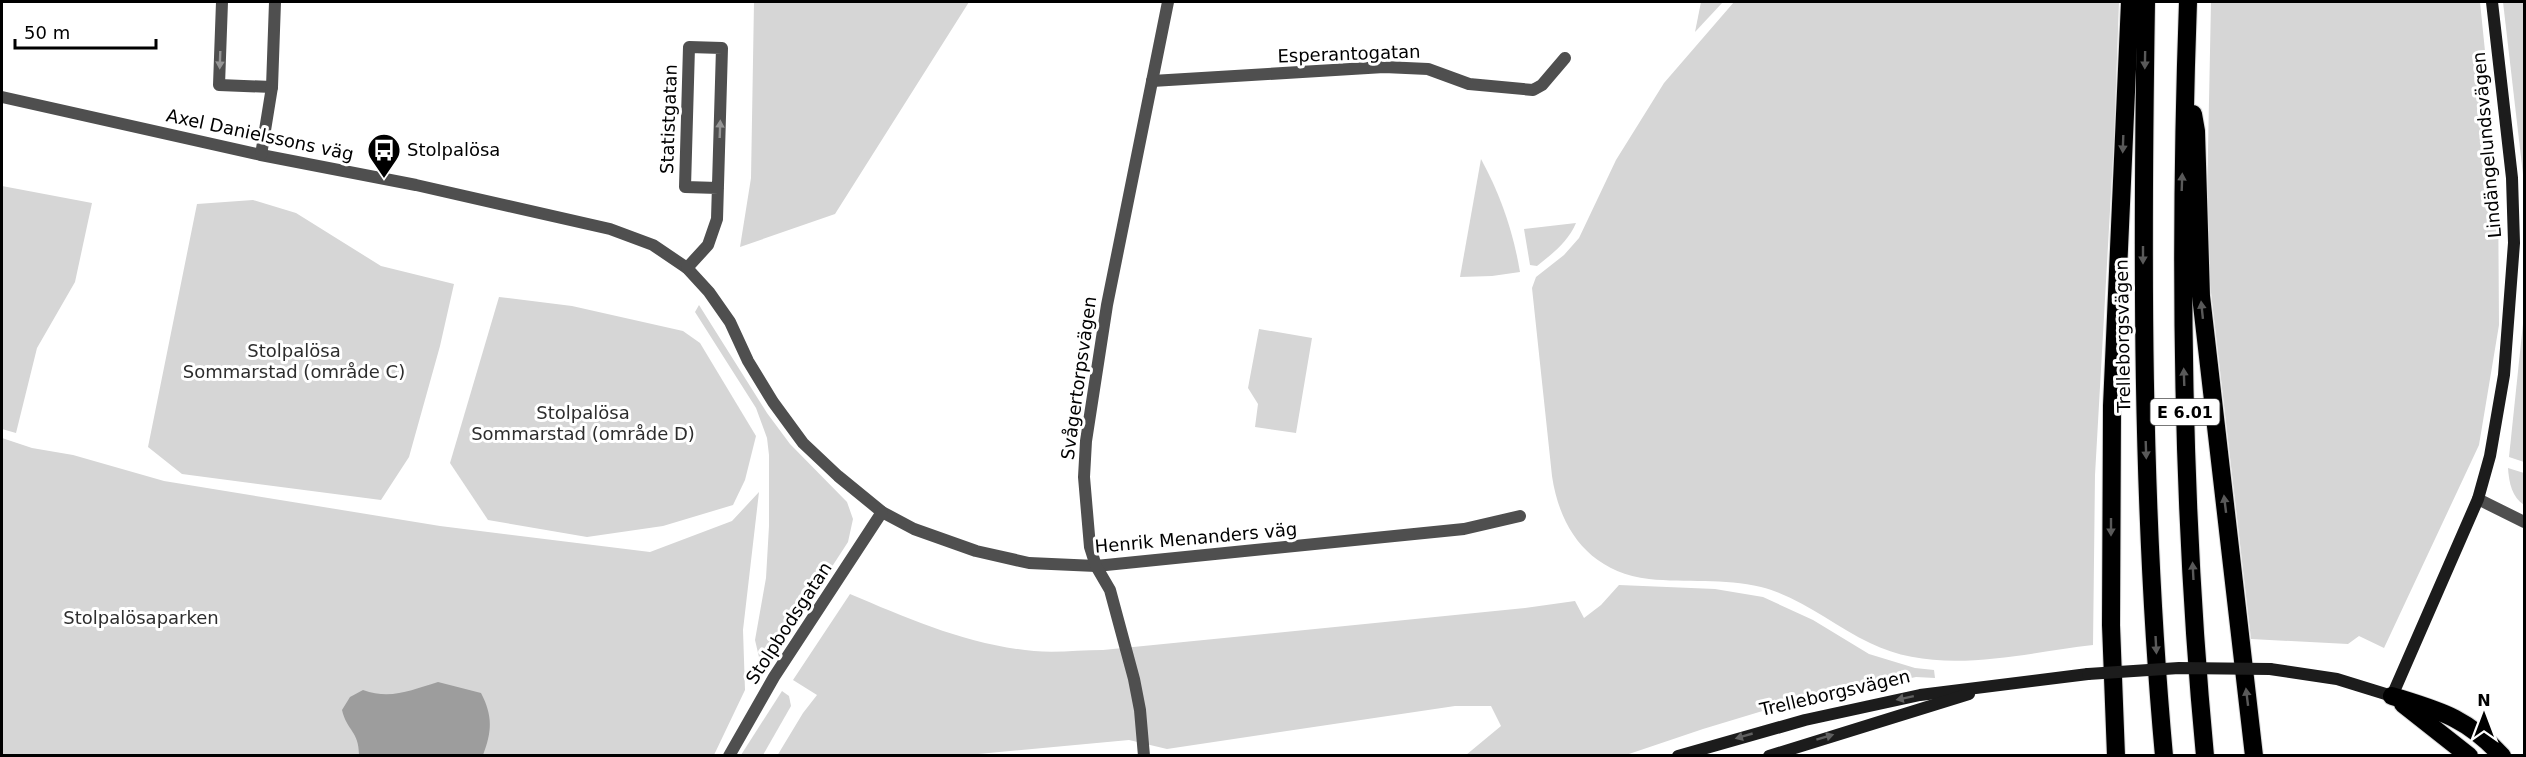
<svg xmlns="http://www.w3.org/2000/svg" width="2526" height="757" font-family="'DejaVu Sans',sans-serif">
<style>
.green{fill:#d6d6d6}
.water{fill:#9d9d9d}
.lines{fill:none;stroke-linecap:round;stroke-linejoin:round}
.highway-casing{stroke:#dbdbdb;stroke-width:20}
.street{stroke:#4f4f4f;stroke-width:12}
.secondary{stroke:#1c1c1c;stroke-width:12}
.highway{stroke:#000;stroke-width:18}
.secondary-bridge{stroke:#1c1c1c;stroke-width:12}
.oneway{fill:#959595}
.oneway2{fill:#595959}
.oneway3{fill:#606060}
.labels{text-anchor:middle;stroke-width:6;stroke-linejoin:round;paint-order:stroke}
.shield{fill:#fff;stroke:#4c4c4c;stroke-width:1.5}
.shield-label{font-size:16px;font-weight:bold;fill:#000}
.street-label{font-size:18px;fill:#000;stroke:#fff}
.poi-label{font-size:18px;fill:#000;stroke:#fff;text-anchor:start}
.park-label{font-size:18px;fill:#2d2d2d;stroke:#fff}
</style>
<rect width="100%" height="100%" fill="#fff"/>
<!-- green -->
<g class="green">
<polygon points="754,2 969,2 835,214 740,247 751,178"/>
<polygon points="1701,2 1723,2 1695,32"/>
<path d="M1734,2h385l-5,138 -19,335 -2,170c-71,8 -155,32 -223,-2 -36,-17 -69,-46 -109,-56 -37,-9 -75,-4 -112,-8 -59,-7 -89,-49 -97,-103l-20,-188 4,-11 28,-22 15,-17 37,-78 48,-77z"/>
<polygon points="2211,2 2480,2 2498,179 2499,325 2479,445 2384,648 2359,636 2348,644 2251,639 2206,249"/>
<polygon points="2503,2 2524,2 2524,183"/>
<path d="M1481,159c20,37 32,72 39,113l-28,4 -32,1z"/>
<polygon points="2,186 92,203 75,282 37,348 16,433 2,429"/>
<polygon points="253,200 296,213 381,266 454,284 440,346 409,457 381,500 182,474 148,447 197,204"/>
<path d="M1576,223c-8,19 -24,31 -39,43l-7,-1 -6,-36z"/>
<polygon points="499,297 572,306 683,331 700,343 756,436 745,480 733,505 663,526 587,537 488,520 450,463"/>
<polygon points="699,305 767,413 790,444 847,502 853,519 848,542 768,665 759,657 755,640 766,578 769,526 769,455 767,438 756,408 695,312"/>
<polygon points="2524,314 2524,462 2509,457"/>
<polygon points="1259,329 1312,338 1296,433 1255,427 1258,404 1248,388"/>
<polygon points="2,438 32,448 73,455 164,481 440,526 650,552 732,521 759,492 743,630 745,690 714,755 2,755"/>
<path d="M2508,468l16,5v32c-12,-8 -15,-22 -16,-37z"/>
<path d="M1619,585l96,4 48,8 50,23 56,34 46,14 19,2 1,8 -19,-1 -137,29 -76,23 -77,26h-160l35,-29 -10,-20h-36l-288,43 -38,-9 -172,16h-180l26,-43 14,-18 -24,-15 57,-86c59,25 118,51 184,57 23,2 46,-1 69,-1l422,-42 50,-7 9,17 17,-13z"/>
<polygon points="782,691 789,696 791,706 763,755 741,755"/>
</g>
<!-- water -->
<path class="water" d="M438,682l43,11c12,23 11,39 2,62h-124c0,-24 -12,-24 -17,-45l8,-13 13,-7c28,10 48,0 75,-8z"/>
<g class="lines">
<defs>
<g id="highway">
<path d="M2146,2c-4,251 -5,503 18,754"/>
<path d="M2188,2c-9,251 -7,503 17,754"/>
<polyline points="2193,114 2196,131 2201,296 2254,756"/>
<path d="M2392,696c48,15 74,21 110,60"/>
<polyline points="2403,704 2469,756"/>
<polyline points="2116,756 2111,625 2112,406 2130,2"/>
</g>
</defs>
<!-- highway casing -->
<use href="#highway" class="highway-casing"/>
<!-- street -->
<g class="street">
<polyline points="222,2 219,85 272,87"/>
<polyline points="1152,81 1384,67 1428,69 1469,84 1533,90 1542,85 1565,58"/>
<polyline points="2,97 261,155 416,185 610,229 653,245 687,268 709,292 730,322 748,361 773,402 803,443 838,476 882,512 914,529 976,551 1029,563 1096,566 1464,529 1520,516"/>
<polyline points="261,155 272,87 275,2"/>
<polyline points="687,268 708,245 717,219 722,48 689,47 685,187 718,188"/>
<polyline points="2478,499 2524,522"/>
<polyline points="729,756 774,677 882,512"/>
<polyline points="1144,756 1140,710 1134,679 1110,590 1096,566 1090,547 1084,477 1086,441 1107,305 1168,2"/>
</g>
<!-- secondary -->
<g class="secondary">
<polyline points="2270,669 2337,679 2392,696 2478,499 2490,456 2504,375 2514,243 2512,178 2492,2"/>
<polyline points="1678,756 1805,720 1920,695 2088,674"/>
<polyline points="1769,756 1969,694"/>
</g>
<!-- highway -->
<use href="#highway" class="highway"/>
<!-- secondary-bridge -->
<polyline class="secondary-bridge" points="2088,674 2179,668 2270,669"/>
</g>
<!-- one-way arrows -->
<defs><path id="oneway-solid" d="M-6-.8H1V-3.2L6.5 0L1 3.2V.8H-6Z" transform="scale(1.5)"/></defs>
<g class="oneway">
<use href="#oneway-solid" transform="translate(220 60) rotate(92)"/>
<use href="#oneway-solid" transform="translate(720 129) rotate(-88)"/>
</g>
<g class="oneway2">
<use href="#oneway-solid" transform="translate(2145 60) rotate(91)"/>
<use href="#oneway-solid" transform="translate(2123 144) rotate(92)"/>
<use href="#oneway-solid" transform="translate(2182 182) rotate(-88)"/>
<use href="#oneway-solid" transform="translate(2143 255) rotate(90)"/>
<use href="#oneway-solid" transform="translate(2202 310) rotate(-96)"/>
<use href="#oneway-solid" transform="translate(2184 377) rotate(-92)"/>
<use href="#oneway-solid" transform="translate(2146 450) rotate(88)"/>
<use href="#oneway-solid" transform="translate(2225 504) rotate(-97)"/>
<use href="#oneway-solid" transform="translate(2111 527) rotate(90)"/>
<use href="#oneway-solid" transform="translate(2193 571) rotate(-93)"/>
<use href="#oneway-solid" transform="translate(2156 645) rotate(87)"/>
<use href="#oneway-solid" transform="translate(2247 697) rotate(-97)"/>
</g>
<g class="oneway3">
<use href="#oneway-solid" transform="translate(1905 698) rotate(168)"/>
<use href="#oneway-solid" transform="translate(1744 736) rotate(164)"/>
<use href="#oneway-solid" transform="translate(1825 737) rotate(-17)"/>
</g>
<!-- icons -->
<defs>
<symbol id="bus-pin" viewBox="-11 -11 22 30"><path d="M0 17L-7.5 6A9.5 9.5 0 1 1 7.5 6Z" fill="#000" stroke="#fff"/><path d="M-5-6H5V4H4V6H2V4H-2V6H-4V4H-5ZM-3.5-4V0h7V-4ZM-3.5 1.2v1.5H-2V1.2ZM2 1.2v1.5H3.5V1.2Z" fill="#fff"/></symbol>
</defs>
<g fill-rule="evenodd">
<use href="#bus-pin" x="365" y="131" width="38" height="52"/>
</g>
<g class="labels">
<!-- shield labels -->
<rect class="shield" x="2150.5" y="399" width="69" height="26" rx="4.5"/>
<g class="shield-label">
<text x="2185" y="418">E 6.01</text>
</g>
<!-- street labels -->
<g class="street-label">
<text transform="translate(1349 54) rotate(-2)" y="6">Esperantogatan</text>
<text transform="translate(669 119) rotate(-88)" y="6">Statistgatan</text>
<text transform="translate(260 135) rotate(12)" y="6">Axel Danielssons väg</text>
<text transform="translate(2487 145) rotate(-95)" y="6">Lindängelundsvägen</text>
<text transform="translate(2123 336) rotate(-91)" y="6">Trelleborgsvägen</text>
<text transform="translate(1079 378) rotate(-82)" y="6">Svågertorpsvägen</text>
<text transform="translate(1196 538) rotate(-5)" y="6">Henrik Menanders väg</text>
<text transform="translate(789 623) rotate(-57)" y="6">Stolpbodsgatan</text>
<text transform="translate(1835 693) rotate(-13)" y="6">Trelleborgsvägen</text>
</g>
<!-- poi labels -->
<g class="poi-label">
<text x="407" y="156">Stolpalösa</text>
</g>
<!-- park labels -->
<g class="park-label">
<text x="294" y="357">Stolpalösa<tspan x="294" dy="21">Sommarstad (område C)</tspan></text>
<text x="583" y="419">Stolpalösa<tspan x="583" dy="21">Sommarstad (område D)</tspan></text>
<text x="141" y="624">Stolpalösaparken</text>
</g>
</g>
<!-- border -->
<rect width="2526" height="757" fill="none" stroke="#000000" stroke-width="6"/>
<!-- north arrow -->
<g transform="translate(2484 715)" stroke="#ffffff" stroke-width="4.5" paint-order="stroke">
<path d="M0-4.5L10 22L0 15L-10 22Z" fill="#000000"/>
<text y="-9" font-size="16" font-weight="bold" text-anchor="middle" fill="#000000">N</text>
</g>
<!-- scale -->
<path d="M15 39v9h141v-9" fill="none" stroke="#000000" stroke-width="3"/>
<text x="24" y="39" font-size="18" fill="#000000" stroke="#ffffff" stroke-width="4.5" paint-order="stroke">50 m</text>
</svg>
